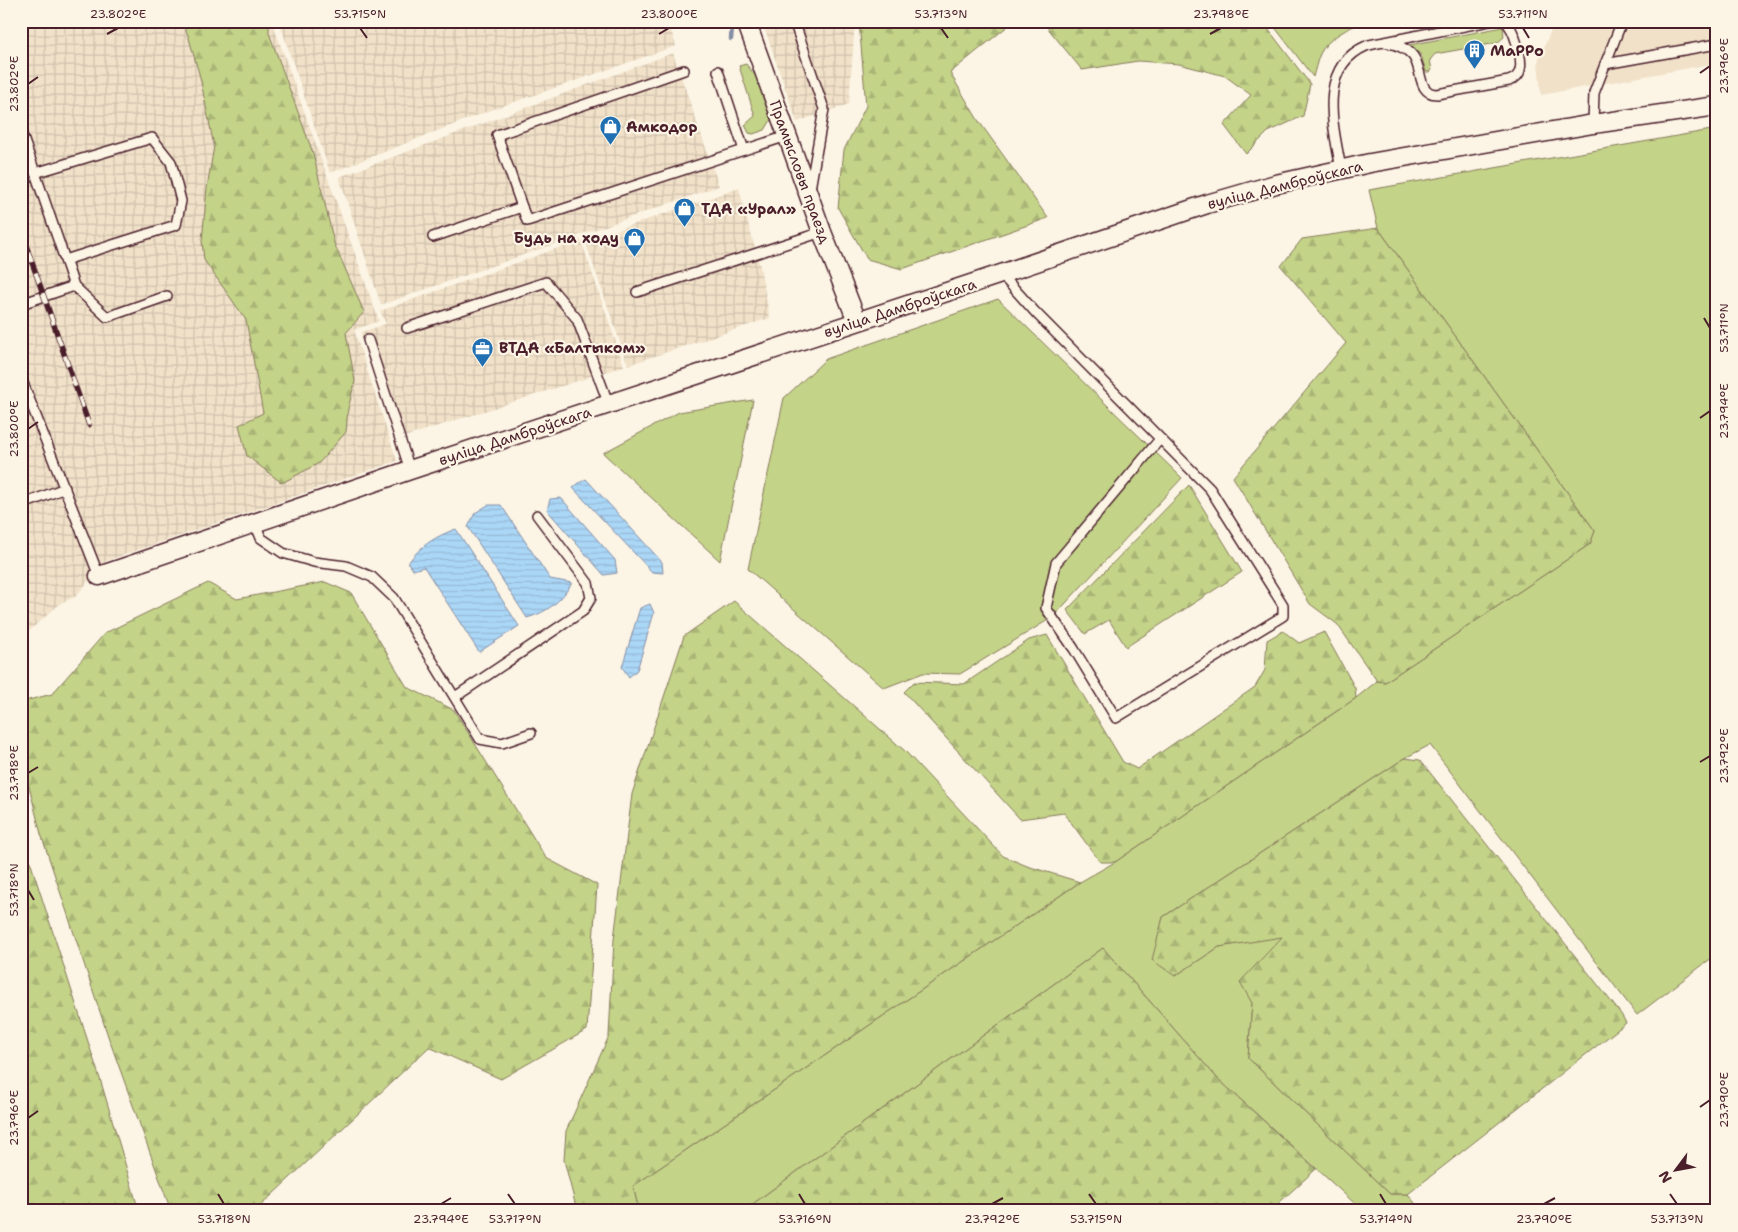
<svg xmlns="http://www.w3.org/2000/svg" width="1738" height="1232" font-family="'Shantell Sans',sans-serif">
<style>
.built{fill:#f1e1c9}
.industrial{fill:url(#industrial-grid)}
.grass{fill:#c3d388;stroke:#86795a}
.forest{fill:url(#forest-firs);stroke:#86795a}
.water{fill:url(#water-rules);stroke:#848da5}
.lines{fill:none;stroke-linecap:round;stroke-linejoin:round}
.stream{stroke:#848da5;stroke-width:4.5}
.service-casing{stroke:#4a1f2b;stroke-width:12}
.minor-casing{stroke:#4a1f2b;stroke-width:21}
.service{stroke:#fcf5e5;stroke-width:9}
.minor{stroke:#fcf5e5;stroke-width:18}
.rail-casing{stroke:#4a1f2b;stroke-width:5.5}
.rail{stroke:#fcf5e5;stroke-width:4;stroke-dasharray:11;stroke-linecap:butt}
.ticks{fill:none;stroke:#4a1f2b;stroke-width:2}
.labels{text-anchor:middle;stroke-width:4.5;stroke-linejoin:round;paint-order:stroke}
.poi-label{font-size:15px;font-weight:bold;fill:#4a1f2b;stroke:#fcf5e5;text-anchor:start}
.street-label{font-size:15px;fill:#4a1f2b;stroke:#fcf5e5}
.neatline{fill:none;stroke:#4a1f2b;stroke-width:2}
.ticks-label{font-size:12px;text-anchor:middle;fill:#4a1f2b}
</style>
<defs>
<pattern id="industrial-grid" width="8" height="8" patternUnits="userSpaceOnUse" patternTransform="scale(1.25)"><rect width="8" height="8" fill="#f1e1c9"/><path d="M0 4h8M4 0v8" fill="none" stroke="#d0c1ad"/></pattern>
<pattern id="forest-firs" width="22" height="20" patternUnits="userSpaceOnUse" patternTransform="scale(1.25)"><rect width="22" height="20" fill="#c3d388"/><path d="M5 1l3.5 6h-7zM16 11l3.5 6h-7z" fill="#a9b576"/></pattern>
<pattern id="water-rules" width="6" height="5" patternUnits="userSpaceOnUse" patternTransform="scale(1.25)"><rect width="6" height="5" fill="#abd7f7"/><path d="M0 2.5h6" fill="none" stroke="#95b8d4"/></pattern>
</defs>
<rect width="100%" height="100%" fill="#fcf5e5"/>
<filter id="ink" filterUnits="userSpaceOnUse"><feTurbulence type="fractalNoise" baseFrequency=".02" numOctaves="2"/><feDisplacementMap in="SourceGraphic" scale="10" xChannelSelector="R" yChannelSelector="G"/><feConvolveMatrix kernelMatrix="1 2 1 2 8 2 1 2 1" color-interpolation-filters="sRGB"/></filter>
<g filter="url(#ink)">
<!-- built -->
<polygon class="built" points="1555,21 1717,21 1717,63 1541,95 1538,61"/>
<!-- industrial -->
<g class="industrial">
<polygon points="21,21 274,21 274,27 379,321 354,330 397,461 106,561 75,597 61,603 21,638"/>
<polygon points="281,21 668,21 676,46 491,110 330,173 281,27"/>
<polygon points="762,21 855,21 849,104 797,122"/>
<polygon points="673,53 719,186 381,305 339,177"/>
<polygon points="739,188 760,267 770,318 628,365 585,241"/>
<polygon points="581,240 624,366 395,440 361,332 386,324 380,311"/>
</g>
<!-- grass -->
<g class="grass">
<path d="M1270,21h94c-16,8 -36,16 -44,33 -3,7 -5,16 -7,23z"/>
<polygon points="1503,27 1504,37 1497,43 1435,54 1430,60 1432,70 1430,72 1426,72 1421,55 1409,45"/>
<polygon points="746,64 759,80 771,120 765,130 753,134 749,133 745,125 755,116 739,66"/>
<polygon points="1717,129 1717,954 1637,1015 1430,745 1405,758 1163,917 1159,937 1175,976 1219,947 1283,936 1252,1003 1248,1058 1390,1194 1408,1194 1421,1211 1363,1211 1217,1078 1103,948 743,1211 639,1211 633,1186 1080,882 1115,862 1356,698 1377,681 1385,682 1590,544 1595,531 1378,228 1369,190"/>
<polygon points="998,299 1182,478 1053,617 960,674 923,673 884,688 748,569 784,398 826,359"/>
<polygon points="753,400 720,561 603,453 679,412"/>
</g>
<!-- forest -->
<g class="forest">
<polygon points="181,21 269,21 269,33 313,153 334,243 364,312 346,333 355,381 348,409 346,432 319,463 282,483 247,456 239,425 263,413 246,320 204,260 202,241 207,188 214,146 200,77 188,35"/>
<polygon points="859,21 1014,21 950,73 978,120 1048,218 902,269 867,259 838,208 844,150 866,106"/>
<polygon points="1042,21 1262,21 1310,84 1303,116 1268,132 1246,154 1224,125 1251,95 1225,76 1179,64 1138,61 1082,70"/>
<polygon points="1378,228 1595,531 1590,544 1385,682 1377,681 1337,624 1310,604 1233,477 1346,343 1281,266 1302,239"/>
<polygon points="1189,485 1242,572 1126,647 1109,620 1085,634 1067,610"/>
<polygon points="325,582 351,593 407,687 454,710 546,858 597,885 587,1030 501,1079 429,1047 255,1211 171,1211 108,1036 41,834 21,755 21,702 52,694 105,633 208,583 237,599"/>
<polygon points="734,601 905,751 1003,856 1027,866 1080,882 633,1186 639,1211 577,1211 564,1160 566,1131 609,1036 614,939 632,794 684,636"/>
<polygon points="1283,631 1299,643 1324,632 1355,688 1356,698 1115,862 1100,862 1064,813 1020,819 904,692 914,682 964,684 1029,640 1047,635 1123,762 1137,769 1255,687 1265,670 1267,640"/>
<polygon points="1405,758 1420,760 1621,1014 1626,1023 1408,1194 1390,1194 1248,1058 1252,1003 1240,982 1282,937 1219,947 1175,976 1152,960 1163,917"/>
<polygon points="21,833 101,1082 139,1211 21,1211"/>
<polygon points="1103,948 1217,1078 1316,1169 1270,1211 743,1211"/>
</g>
<!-- water -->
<g class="water">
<polygon points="586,479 662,562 663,573 652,572 573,488 579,483"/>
<polygon points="561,498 615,560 617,573 604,575 547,510 550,499"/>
<path d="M488,505h13l49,74 22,4c-11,18 -24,29 -45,35l-59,-91 7,-14z"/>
<path d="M456,529l63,97 -40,26 -55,-85 -11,3 -5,-7c12,-17 28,-27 48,-34z"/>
<polygon points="650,604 654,613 637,670 629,677 622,667 640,608"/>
</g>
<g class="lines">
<!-- stream -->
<polyline class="stream" points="731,21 732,27 731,39"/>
<defs>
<g id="service">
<polyline points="794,21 824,109 810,189"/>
<path d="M1489,21l-104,21c10,2 21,5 28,14 10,13 4,38 24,38l72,-13c5,-2 10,-5 11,-11 3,-11 -6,-42 -15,-49"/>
<polyline points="1605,64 1717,44"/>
<polyline points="718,71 744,150"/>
<polyline points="1593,124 1594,93 1622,21"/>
<polyline points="21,132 74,286"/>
<path d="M1341,169c-7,-41 -25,-101 25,-123 6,-2 12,-3 19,-4"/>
<polyline points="35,173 152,138 171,162 181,201 176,225 65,260"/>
<polyline points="522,207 497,135 684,70"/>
<polyline points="433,237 522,207 527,221 787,136"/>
<polyline points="1001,274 1036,313 1210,489 1283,605 1283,616 1116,718 1074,649 1046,608 1056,563 1160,439"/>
<polyline points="637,292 822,232"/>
<polyline points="21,304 74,286 107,317 167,296"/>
<polyline points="407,328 546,282 577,319 609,405"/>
<polyline points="368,340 410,470"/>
<polyline points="21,378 99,576"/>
<polyline points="21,505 65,488"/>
<polyline points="255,523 261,538 283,553 314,562 346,566 372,577 394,598 480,739 502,743 531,733"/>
<polyline points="455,697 583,611 591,598 588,583 537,515"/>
</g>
<g id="minor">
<polyline points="746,21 822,232 857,321"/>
<polyline points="99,576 410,470 1001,274 1207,204 1276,184 1370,163 1593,124 1717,106"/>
</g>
</defs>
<!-- service casing -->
<use href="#service" class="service-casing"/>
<!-- minor casing -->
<use href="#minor" class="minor-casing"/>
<!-- service -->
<use href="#service" class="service"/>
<!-- minor -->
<use href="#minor" class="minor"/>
<defs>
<polyline id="rail" points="21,231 89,425"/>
</defs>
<!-- rail casing -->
<use href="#rail" class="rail-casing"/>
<!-- rail -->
<use href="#rail" class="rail"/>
</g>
</g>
<!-- ticks -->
<path class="ticks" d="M360,28l7,10M941,28l7,10M1523,28l6,10M107,34l11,-6M659,34l10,-6M1210,34l11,-6M1700,73l10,-7M28,84l10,-7M1704,318l6,10M1700,418l10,-7M28,429l10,-7M1700,762l10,-6M28,773l10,-6M28,890l6,10M1700,1107l10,-7M28,1118l10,-7M218,1194l6,10M508,1194l7,10M799,1194l6,10M1089,1194l7,10M1380,1194l6,10M1670,1194l7,10M441,1204l10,-6M992,1204l11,-6M1544,1204l11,-6"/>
<!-- icons -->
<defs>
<symbol id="building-pin" viewBox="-11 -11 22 30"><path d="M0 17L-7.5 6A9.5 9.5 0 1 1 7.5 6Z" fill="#1f6fb2" stroke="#fcf5e5"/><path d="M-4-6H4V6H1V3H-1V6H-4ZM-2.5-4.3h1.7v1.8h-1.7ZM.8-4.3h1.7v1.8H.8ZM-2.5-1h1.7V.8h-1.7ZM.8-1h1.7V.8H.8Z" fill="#fff"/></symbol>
<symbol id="shop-pin" viewBox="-11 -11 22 30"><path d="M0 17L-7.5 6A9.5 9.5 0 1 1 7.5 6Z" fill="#1f6fb2" stroke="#fcf5e5"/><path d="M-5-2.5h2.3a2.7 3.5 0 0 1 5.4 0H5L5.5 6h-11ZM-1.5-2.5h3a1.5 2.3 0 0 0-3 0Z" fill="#fff"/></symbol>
<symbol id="office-pin" viewBox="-11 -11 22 30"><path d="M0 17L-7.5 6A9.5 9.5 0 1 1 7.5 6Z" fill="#1f6fb2" stroke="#fcf5e5"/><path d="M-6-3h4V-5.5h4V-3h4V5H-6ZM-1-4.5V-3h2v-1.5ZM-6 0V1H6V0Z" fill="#fff"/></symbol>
</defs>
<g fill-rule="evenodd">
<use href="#building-pin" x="1462" y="38" width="25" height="34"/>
<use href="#shop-pin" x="598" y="114" width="25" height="34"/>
<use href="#shop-pin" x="672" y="196" width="25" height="34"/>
<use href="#shop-pin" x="622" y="226" width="25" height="34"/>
<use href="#office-pin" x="470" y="336" width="25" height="34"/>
</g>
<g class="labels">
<!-- poi labels -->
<g class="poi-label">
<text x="1490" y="56">МаРРо</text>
<text x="626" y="132">Амкодор</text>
<text x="701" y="214">ТДА «Урал»</text>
<text x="619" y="243" text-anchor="end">Будь на ходу</text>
<text x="499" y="353">ВТДА «Балтыком»</text>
</g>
<!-- street labels -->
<g class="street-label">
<text transform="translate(800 172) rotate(70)" y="5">Прамысловы праезд</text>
<text transform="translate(1285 185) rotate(-14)" y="5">вуліца Дамброўскага</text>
<text transform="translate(900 308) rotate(-18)" y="5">вуліца Дамброўскага</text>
<text transform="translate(515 436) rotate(-18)" y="5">вуліца Дамброўскага</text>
</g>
</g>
<!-- margin -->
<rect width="1738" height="1232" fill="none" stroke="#fcf5e5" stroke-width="55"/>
<!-- north arrow -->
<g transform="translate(1676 1170) rotate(238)" stroke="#fcf5e5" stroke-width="4" paint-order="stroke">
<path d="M0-4L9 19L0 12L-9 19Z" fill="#4a1f2b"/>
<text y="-8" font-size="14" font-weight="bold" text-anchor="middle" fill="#4a1f2b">N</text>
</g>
<rect x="28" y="28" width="1682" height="1176" class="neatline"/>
<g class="ticks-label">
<text x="118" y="18">23.802°E</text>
<text x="360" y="18">53.715°N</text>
<text x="669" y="18">23.800°E</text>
<text x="941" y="18">53.713°N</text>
<text x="1221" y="18">23.798°E</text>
<text x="1523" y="18">53.711°N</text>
<text transform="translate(1724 66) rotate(-90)" y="4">23.796°E</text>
<text transform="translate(14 84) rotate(-90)" y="4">23.802°E</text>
<text transform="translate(1724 328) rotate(-90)" y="4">53.711°N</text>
<text transform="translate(1724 411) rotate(-90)" y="4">23.794°E</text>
<text transform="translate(14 429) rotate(-90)" y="4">23.800°E</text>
<text transform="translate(1724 756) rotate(-90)" y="4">23.792°E</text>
<text transform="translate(14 773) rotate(-90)" y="4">23.798°E</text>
<text transform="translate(14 890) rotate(-90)" y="4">53.718°N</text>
<text transform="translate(1724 1100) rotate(-90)" y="4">23.790°E</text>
<text transform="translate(14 1118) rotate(-90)" y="4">23.796°E</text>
<text x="224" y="1223">53.718°N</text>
<text x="441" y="1223">23.794°E</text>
<text x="515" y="1223">53.717°N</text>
<text x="805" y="1223">53.716°N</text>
<text x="992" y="1223">23.792°E</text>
<text x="1096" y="1223">53.715°N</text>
<text x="1386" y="1223">53.714°N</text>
<text x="1544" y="1223">23.790°E</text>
<text x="1677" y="1223">53.713°N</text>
</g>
</svg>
